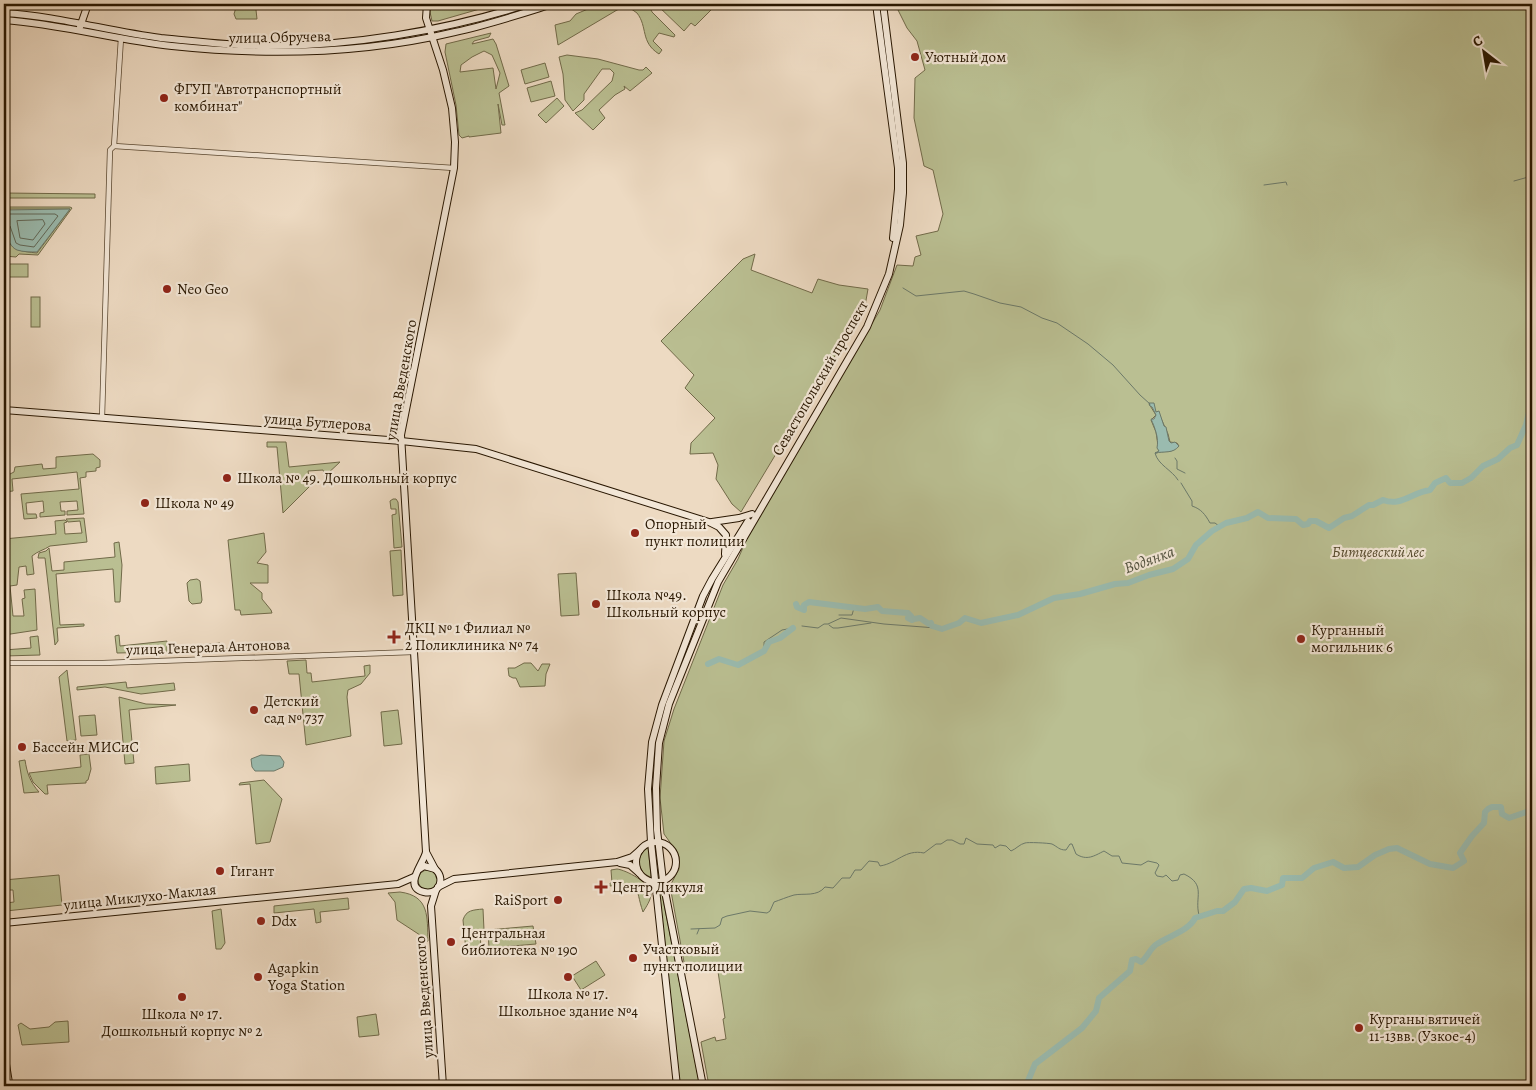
<svg xmlns="http://www.w3.org/2000/svg" width="1536" height="1090" font-family="Alegreya,serif">
<style>
.green{fill:#babf92;stroke:#716a49;fill-rule:evenodd}
.water{fill:#9abbaf;stroke:#6c7969}
.lines{fill:none;stroke-linecap:round;stroke-linejoin:round}
.shore{stroke:#616858;stroke-width:1}
.stream{stroke:#6c7969;stroke-width:1}
.river{stroke:#9abbaf;stroke-width:6}
.street-casing{stroke:#594730;stroke-width:6}
.secondary-casing{stroke:#281600;stroke-width:8}
.primary-casing{stroke:#281600;stroke-width:9}
.street{stroke:#f3e7d7;stroke-width:4.5}
.secondary{stroke:#f3e7d7;stroke-width:6}
.primary{stroke:#eddac2;stroke-width:7}
.poi-dot{fill:#8f2418;stroke:#f3e7d7;stroke-width:2}
.labels{text-anchor:middle;stroke-width:4.5;stroke-linejoin:round;paint-order:stroke}
.street-label{font-size:15px;fill:#281600;stroke:#f3e7d7}
.poi-label{font-size:15px;fill:#281600;stroke:#f3e7d7;text-anchor:start}
.park-label{font-size:15px;font-style:italic;fill:#54492c;stroke:#f3e7d7}
.water-label{font-size:16px;font-style:italic;fill:#50503d;stroke:#f3e7d7}
</style>
<rect width="100%" height="100%" fill="#eddac2"/>
<filter id="stains"><feTurbulence type="fractalNoise" baseFrequency=".004" numOctaves="4"/><feColorMatrix values="0 0 0 0 .2 0 0 0 0 .09 0 0 0 0 .02 0 0 0 .5 -.17"/></filter>
<radialGradient id="worn" r=".72"><stop offset=".6" stop-color="#630" stop-opacity="0"/><stop offset="1" stop-color="#630" stop-opacity=".3"/></radialGradient>
<!-- green -->
<g class="green">
<polygon points="237,4 261,4 258,5 256,10 257,19 236,19 234,14"/>
<polygon points="431,4 497,4 438,21 432,21 430,12"/>
<path d="M589,4h59l4,8 23,23 -1,2 -15,-4 -6,8 9,9 -3,4c-19,-12 -11,-27 -22,-41 -3,-2 -7,-5 -10,-7l-10,4 -59,35 -3,-20 15,-4 6,-7 12,-5z"/>
<polygon points="656,4 717,4 695,26 691,23 684,31"/>
<path d="M895,4h637v1082h-823l-8,-44 14,-5 1,4 10,-2 -3,-20 2,-1 -8,-53 -28,5v2l-3,1 -16,-87 9,-17v-12l-2,-5 -13,-18 -4,-36 4,-57 10,-32 49,-124 15,-26 10,-23 132,-226 17,-45 16,1 2,-9 6,-2 -5,-19 22,-5 5,-17 -10,-44 -9,-4 -10,-48 1,-40 10,-8 -8,-29 -10,-13zM1150,403l6,9 3,2 9,20 2,8 7,1 2,3 -8,5 -12,1 -3,-20 -5,-12 5,-5 -7,-11z"/>
<path d="M491,33l-2,4 -15,4 -2,3 21,-5 3,5 13,42 -10,7 6,32h-3l-4,-21 3,29 -32,4v-1l-7,2 -3,-3 -3,-30 -11,-53 1,-8zM484,51l8,4 8,18 -4,16 -3,-21 -33,4 1,-7 11,-8z"/>
<polygon points="567,55 598,59 639,70 643,70 646,67 652,73 630,91 624,86 625,89 615,95 599,110 605,118 593,130 575,113 582,110 612,81 614,73 610,69 602,69 584,94 584,100 573,111 565,100 563,74 559,57"/>
<polygon points="545,63 549,77 525,84 521,70"/>
<polygon points="551,81 555,96 531,102 527,88"/>
<polygon points="557,98 564,106 546,123 538,115"/>
<polygon points="4,193 95,194 95,198 4,198"/>
<path d="M4,207h66l2,1 -34,47 -19,-1 -3,3 -12,-1v-38c6,29 3,32 33,35l33,-44h-66z"/>
<polygon points="755,254 751,270 812,293 818,279 839,285 868,289 865,306 741,512 732,504 716,479 718,465 713,453 690,454 691,443 715,418 685,388 694,375 661,341 743,259"/>
<rect x="4" y="264" width="24" height="13"/>
<rect x="31" y="297" width="9" height="30"/>
<polygon points="267,442 286,442 289,467 340,462 325,476 323,470 308,471 311,485 283,513 277,447 267,447"/>
<polygon points="93,454 100,460 100,467 96,468 96,471 86,472 86,477 80,478 84,514 67,515 67,511 78,510 77,501 60,502 61,511 65,511 65,515 40,517 40,513 44,512 43,501 26,503 27,514 36,514 37,518 24,519 21,494 79,489 77,472 12,479 13,491 4,492 4,477 14,472 15,467 42,464 43,469 56,468 56,457"/>
<polygon points="393,499 396,499 398,502 402,547 394,548 392,515 396,514 396,509 391,509 390,501"/>
<path d="M84,518l3,24 -37,4c-6,4 -12,5 -18,10l2,18 -7,1 -1,-9 -7,1 -2,18 -7,1 3,30h11l-2,-17 3,-1 -1,-8 11,-1 2,41 -33,5v-96l52,-5 -1,-13 10,-1 2,2 -3,1 1,11 17,-1 -2,-12 -12,1 -2,-3z"/>
<polygon points="264,533 266,552 257,563 268,565 268,583 250,583 262,593 262,599 271,610 272,613 241,615 240,610 235,610 228,540"/>
<polygon points="119,542 122,565 120,602 115,602 113,569 56,574 60,625 84,624 84,626 57,628 58,641 55,645 45,558 38,558 39,553 46,551 49,548 52,571 64,570 64,562 115,557 114,543"/>
<polygon points="401,550 403,595 393,596 390,551"/>
<polygon points="576,573 579,615 561,616 558,574"/>
<polygon points="197,579 200,581 202,600 201,603 192,604 189,601 187,583 190,580"/>
<polygon points="119,635 120,646 167,641 167,652 117,653 115,636"/>
<polygon points="38,636 40,655 4,656 4,650 31,648 30,637"/>
<polygon points="220,643 221,649 270,644 270,650 173,652 173,648"/>
<polygon points="306,660 307,673 311,673 312,682 365,676 364,666 370,665 370,673 361,684 348,690 347,697 351,736 306,745 299,674 289,674 287,661"/>
<polygon points="524,663 531,663 538,671 542,664 550,664 546,674 545,686 520,687 516,678 513,678 509,676 508,668 515,668"/>
<polygon points="67,670 76,740 67,741 59,677"/>
<polygon points="126,682 127,688 174,683 175,690 141,694 105,687 77,690 77,687"/>
<polygon points="119,697 146,704 176,705 129,710 134,763 125,764"/>
<polygon points="398,710 402,744 384,746 381,712"/>
<polygon points="95,715 97,735 81,736 79,716"/>
<polygon points="89,754 91,769 88,780 86,781 86,783 47,785 48,794 45,794 33,782 29,773 81,767 80,755"/>
<path d="M25,760c2,13 5,22 14,32l-15,1 -5,-32z"/>
<polygon points="189,764 190,781 156,784 155,767"/>
<polygon points="264,780 282,799 270,842 256,844 250,784 239,785 240,783"/>
<polygon points="648,847 651,875 650,877 643,873 638,863 642,851"/>
<path d="M617,869c9,1 34,14 34,25 0,6 -5,13 -8,18 -9,-26 0,-30 -33,-26v-3h2l-1,-13z"/>
<circle cx="428" cy="880" r="10"/>
<polygon points="59,875 62,905 6,911 5,898 6,903 14,902 13,890 5,890 4,880"/>
<polygon points="661,889 700,1086 680,1086 659,890"/>
<path d="M400,892c30,4 27,25 28,49l-4,1 -1,-5 -26,-17 -2,-18 -7,-9z"/>
<polygon points="348,898 349,909 320,912 321,922 316,923 314,909 274,913 274,906"/>
<polygon points="221,909 225,943 221,949 216,949 212,911"/>
<path d="M483,909l1,21 -4,1 1,18 -15,2 -3,-31c3,-10 10,-10 20,-11z"/>
<polygon points="533,926 536,944 489,948 488,930"/>
<polygon points="596,961 605,975 581,990 572,976"/>
<polygon points="376,1014 379,1035 359,1037 357,1017"/>
<polygon points="68,1021 69,1042 22,1045 18,1025 21,1023 30,1029 49,1027 55,1022"/>
</g>
<!-- water -->
<g class="water">
<path d="M70,209l-33,43c-6,0 -14,0 -20,-2 -12,-5 -13,-29 -13,-40z"/>
<path d="M1149,403h5l2,9 3,-1 5,15 2,1 3,14 2,2 4,-1 4,4c-6,8 -15,5 -24,7l4,-2 -2,-3c2,-10 -2,-20 -6,-29h3l2,-4 -4,-8 -2,-1z"/>
<polygon points="261,755 280,756 284,762 283,767 274,771 255,771 252,767 251,759"/>
</g>
<g class="lines">
<!-- shore -->
<g class="shore">
<polyline points="4,214 55,214 58,216 34,247 20,245 16,243 10,226 4,223"/>
<polygon points="43,220 45,224 33,240 20,238 17,221"/>
</g>
<!-- stream -->
<g class="stream">
<polyline points="1514,181 1532,176"/>
<polyline points="1264,185 1286,182 1287,185"/>
<polyline points="903,288 916,296 964,291 974,294 1000,303 1021,307 1042,318 1057,323 1088,344 1113,365 1140,395 1150,404"/>
<path d="M1157,453h-2c3,12 17,17 23,27"/>
<polyline points="1175,458 1177,461 1177,469 1185,473"/>
<path d="M1181,483l11,18v5c9,3 13,8 18,17h5l4,3"/>
<polyline points="839,615 852,615 854,608"/>
<polyline points="829,625 833,628 838,628 871,623"/>
<polyline points="802,626 818,628 824,624 828,624 841,618 884,624 936,628"/>
<polyline points="764,651 764,642 782,630 793,628"/>
<path d="M691,929l24,-1 5,-3 2,-7 5,-2 23,-5 17,2 3,-2 4,-9c6,-2 13,-5 20,-7 10,-2 23,2 31,-8l8,1 9,-10h8l5,-8h6l8,-9 9,1 2,4c18,-3 25,-17 44,-13l12,-9h5l6,-4h5l8,4h4l2,-6 11,6 16,1 2,3 5,-3 6,1 5,5c5,-2 9,-7 14,-8 2,-1 24,0 27,1 6,3 7,6 14,6l4,-6h2l4,10c11,7 18,2 28,-3l8,5h7l3,7 19,2 7,-4 9,2 2,2 -4,8 2,3 6,1 3,-2 6,6 6,-1 2,-5 4,-1c23,11 10,23 15,41"/>
<polyline points="697,934 699,929"/>
</g>
<!-- river -->
<g class="river">
<path d="M796,604l1,3 7,3v-5l5,-3 56,7 13,-2 4,4 26,2 3,3 -3,2 4,2 2,-1 6,-1 9,6 2,-1 1,3 10,3 17,-6 6,-5 16,5 37,-8 36,-17 26,-4 35,-10 13,-1 21,-8 24,-6 15,-10 8,-14 16,-14 14,-8 21,-5 11,-6 10,6 28,1 7,6 5,-1 2,-3h6l13,7 15,-10 8,-2 17,-11h4l10,-5c18,7 30,-8 47,-10l5,-7 11,-5 4,5h12l9,-5 12,-12 15,-7 12,-11 7,-3 9,-20 3,-13h3"/>
<polyline points="708,664 719,659 738,665 764,651 769,642 780,638 793,628"/>
<path d="M1028,1086v-5l7,-17 47,-36 14,-17 3,-13 31,-27 2,-11 4,-1 5,3c7,-5 9,-14 16,-18 10,-7 33,-14 38,-26l22,-7h6l12,-9 9,-13 7,-1 16,3 15,-6 1,-7h19l12,-10 19,-6 11,6 14,-1 17,-12 14,-6 8,-1 33,16 23,4 11,-7 -4,-8 12,-17 12,-13 1,-11 3,-3 4,-2h9l1,7 7,4 23,-8"/>
</g>
<defs>
<g id="street">
<polyline points="114,146 454,168"/>
<polyline points="102,418 110,150 114,146 121,38"/>
<polyline points="4,663 103,663 413,652"/>
</g>
<g id="secondary">
<polyline points="427,4 426,18 443,70 452,108 455,142 454,168 401,435 426,852 435,869"/>
<polyline points="876,4 898,168 898,189 893,238"/>
<path d="M4,13c53,3 104,18 157,25 33,3 66,7 98,8 90,1 184,-15 269,-42"/>
<path d="M4,20c57,4 112,20 168,26 94,10 191,8 283,-14 33,-7 66,-18 98,-28"/>
<polyline points="80,27 88,4"/>
<polyline points="4,410 401,441 476,449 709,522 719,527 726,535 725,554"/>
<polyline points="712,522 739,518 752,514"/>
<circle cx="656" cy="862" r="20"/>
<polyline points="620,863 630,865 639,873"/>
<path d="M418,870l6,-4 11,3c6,5 8,14 1,21 -3,2 -8,3 -12,2 -22,-5 0,-29 2,-40"/>
<polyline points="438,887 454,879 617,862 632,857 640,850"/>
<polyline points="436,890 431,906 443,1086"/>
<polyline points="4,923 398,884 414,877"/>
<polyline points="677,1086 651,842 648,789 652,742 662,705 703,596 712,579 748,521"/>
<polyline points="703,1086 663,881 657,830 656,788 659,743 669,704 718,582 867,327 889,274 900,225 903,193 903,163 883,4"/>
</g>
<polyline id="primary" points="4,1055 9,1086"/>
</defs>
<!-- street casing -->
<use href="#street" class="street-casing"/>
<!-- secondary casing -->
<use href="#secondary" class="secondary-casing"/>
<!-- primary casing -->
<use href="#primary" class="primary-casing"/>
<!-- street -->
<use href="#street" class="street"/>
<!-- secondary -->
<use href="#secondary" class="secondary"/>
<!-- primary -->
<use href="#primary" class="primary"/>
</g>
<!-- markers -->
<g class="poi-dot">
<circle cx="915" cy="57" r="5"/>
<circle cx="164" cy="98" r="5"/>
<circle cx="167" cy="289" r="5"/>
<circle cx="227" cy="478" r="5"/>
<circle cx="145" cy="503" r="5"/>
<circle cx="635" cy="533" r="5"/>
<circle cx="596" cy="604" r="5"/>
<path d="M391.5 629.5h5v5h5v5h-5v5h-5v-5h-5v-5h5z"/>
<circle cx="1301" cy="639" r="5"/>
<circle cx="254" cy="710" r="5"/>
<circle cx="22" cy="747" r="5"/>
<circle cx="220" cy="871" r="5"/>
<path d="M598.5 879.5h5v5h5v5h-5v5h-5v-5h-5v-5h5z"/>
<circle cx="558" cy="900" r="5"/>
<circle cx="261" cy="921" r="5"/>
<circle cx="451" cy="942" r="5"/>
<circle cx="633" cy="958" r="5"/>
<circle cx="258" cy="977" r="5"/>
<circle cx="568" cy="977" r="5"/>
<circle cx="182" cy="997" r="5"/>
<circle cx="1359" cy="1028" r="5"/>
</g>
<g class="labels">
<!-- street labels -->
<g class="street-label">
<text transform="translate(280 37) rotate(-1)" y="5">улица Обручева</text>
<text transform="translate(820 378) rotate(-60)" y="5">Севастопольский проспект</text>
<text transform="translate(401 380) rotate(-80)" y="5">улица Введенского</text>
<text transform="translate(318 422) rotate(4)" y="5">улица Бутлерова</text>
<text transform="translate(208 647) rotate(-2)" y="5">улица Генерала Антонова</text>
<text transform="translate(140 897) rotate(-6)" y="5">улица Миклухо-Маклая</text>
<text transform="translate(424 997) rotate(-94)" y="5">улица Введенского</text>
</g>
<!-- poi labels -->
<g class="poi-label">
<text x="925" y="62">Уютный дом</text>
<text x="174" y="94">ФГУП "Автотранспортный<tspan x="174" dy="17">комбинат"</tspan></text>
<text x="177" y="294">Neo Geo</text>
<text x="237" y="483">Школа № 49. Дошкольный корпус</text>
<text x="155" y="508">Школа № 49</text>
<text x="645" y="529">Опорный<tspan x="645" dy="17">пункт полиции</tspan></text>
<text x="606" y="600">Школа №49.<tspan x="606" dy="17">Школьный корпус</tspan></text>
<text x="405" y="633">ДКЦ № 1 Филиал №<tspan x="405" dy="17">2 Поликлиника № 74</tspan></text>
<text x="1311" y="635">Курганный<tspan x="1311" dy="17">могильник 6</tspan></text>
<text x="264" y="706">Детский<tspan x="264" dy="17">сад № 737</tspan></text>
<text x="32" y="752">Бассейн МИСиС</text>
<text x="230" y="876">Гигант</text>
<text x="612" y="892">Центр Дикуля</text>
<text x="548" y="905" text-anchor="end">RaiSport</text>
<text x="271" y="926">Ddx</text>
<text x="461" y="938">Центральная<tspan x="461" dy="17">библиотека № 190</tspan></text>
<text x="643" y="954">Участковый<tspan x="643" dy="17">пункт полиции</tspan></text>
<text x="268" y="973">Agapkin<tspan x="268" dy="17">Yoga Station</tspan></text>
<text x="568" y="999" text-anchor="middle">Школа № 17.<tspan x="568" dy="17">Школьное здание №4</tspan></text>
<text x="182" y="1019" text-anchor="middle">Школа № 17.<tspan x="182" dy="17">Дошкольный корпус № 2</tspan></text>
<text x="1369" y="1024">Курганы вятичей<tspan x="1369" dy="17">11-13вв. (Узкое-4)</tspan></text>
</g>
<!-- park labels -->
<g class="park-label">
<text x="1378" y="557">Битцевский лес</text>
</g>
<!-- water labels -->
<g class="water-label">
<text transform="translate(1149 559) rotate(-20)" y="6">Водянка</text>
</g>
</g>
<!-- margin -->
<rect width="1536" height="1090" fill="none" stroke="#eddac2" stroke-width="20"/>
<rect x="5" y="5" width="1526" height="1080" fill="none" stroke="#281600" stroke-width="2.5"/>
<rect x="10" y="10" width="1516" height="1070" fill="none" stroke="#281600"/>
<!-- north arrow -->
<g transform="translate(1484 52) rotate(329)" stroke="#f3e7d7" stroke-width="4" paint-order="stroke">
<path d="M0-4L9 19L0 12L-9 19Z" fill="#281600"/>
<text y="-8" font-size="14" font-weight="bold" text-anchor="middle" fill="#281600">С</text>
</g>
<rect width="100%" height="100%" filter="url(#stains)"/>
<rect width="100%" height="100%" fill="url(#worn)"/>
</svg>
